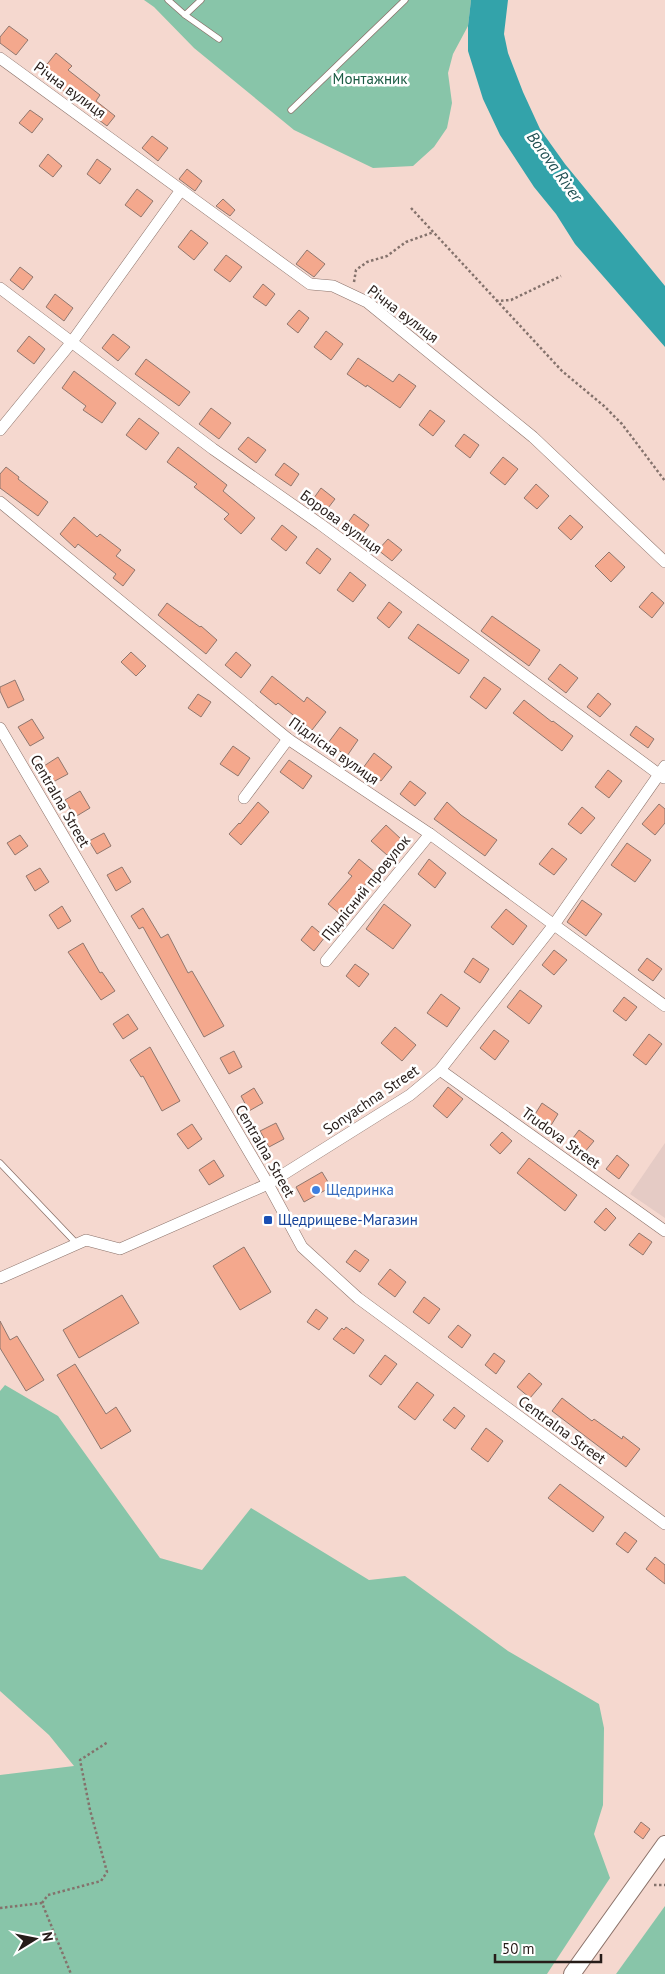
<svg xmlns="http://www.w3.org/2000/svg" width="665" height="1974" font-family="'PT Sans',sans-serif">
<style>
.industrial{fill:#e5cbc5}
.green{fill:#88c5a9}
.water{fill:#33a3aa}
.building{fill:#f4a88d;stroke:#90776e}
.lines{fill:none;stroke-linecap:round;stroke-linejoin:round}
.lane-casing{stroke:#8b726a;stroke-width:7}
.street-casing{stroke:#8b726a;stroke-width:12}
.secondary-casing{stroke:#8b726a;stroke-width:18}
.path{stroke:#84726c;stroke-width:2.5;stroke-dasharray:2.5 2.5;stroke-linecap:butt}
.lane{stroke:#fff;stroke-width:5.5}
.street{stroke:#fff;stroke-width:11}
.secondary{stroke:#fff;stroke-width:16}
.shop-dot{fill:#3f7fe0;stroke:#fff;stroke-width:2}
.transit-dot{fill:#1a4fb4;stroke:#fff;stroke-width:2}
.labels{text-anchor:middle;stroke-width:5;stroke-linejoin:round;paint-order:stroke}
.park-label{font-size:15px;fill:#1a5b43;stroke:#fff}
.street-label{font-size:15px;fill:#261c19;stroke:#fff}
.shop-label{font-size:15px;fill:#366cbe;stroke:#fff;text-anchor:start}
.transit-label{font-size:15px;fill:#164399;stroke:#fff;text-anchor:start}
.water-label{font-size:16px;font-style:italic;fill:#204f52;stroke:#fff}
</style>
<rect width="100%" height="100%" fill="#f5d8cf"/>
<!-- industrial -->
<polygon class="industrial" points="665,1143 665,1218 630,1194"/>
<!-- green -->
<g class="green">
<polygon points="144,0 471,0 468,26 453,54 448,73 452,103 447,128 434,147 413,166 373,168 294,130 194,48 154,7"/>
<polygon points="5,1385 58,1416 160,1558 202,1570 251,1508 369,1580 405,1576 508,1651 599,1704 604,1728 603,1805 594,1834 610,1878 547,1974 0,1974 0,1775 74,1766 49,1735 0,1691 0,1391"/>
<polygon points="665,1906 665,1974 616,1974"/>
</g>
<!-- water -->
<polygon class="water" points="471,0 508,0 504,34 508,53 523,92 540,129 565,164 665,286 665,347 575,244 556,214 534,187 500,135 483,99 468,51 468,26"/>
<!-- building -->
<g class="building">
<polygon points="9,26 28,40 16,55 0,43 0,37"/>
<polygon points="56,53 72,66 68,70 100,95 96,101 115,116 107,126 95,117 96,116 40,73"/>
<polygon points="30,110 43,119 32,133 19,123"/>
<polygon points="152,136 168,148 158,161 142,148"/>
<polygon points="48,154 62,166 53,177 39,166"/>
<polygon points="97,159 111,169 100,184 87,174"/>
<polygon points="187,169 202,181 195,191 179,179"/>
<polygon points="137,189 153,201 141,217 125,205"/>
<polygon points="223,199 235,210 230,216 216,206"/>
<polygon points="191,230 208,243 194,260 178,247"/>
<polygon points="307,250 325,264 314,277 296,264"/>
<polygon points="226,255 242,267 230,282 214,270"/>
<polygon points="20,267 33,277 23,290 10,280"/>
<polygon points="263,284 275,294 266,306 253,297"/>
<polygon points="55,294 73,308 64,321 46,307"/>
<polygon points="299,310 309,318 298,333 287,324"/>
<polygon points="326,331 343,344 331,360 314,347"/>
<polygon points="113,334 130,347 118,361 102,348"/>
<polygon points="29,336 45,349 34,364 17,351"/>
<polygon points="358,358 393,382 399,374 416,386 400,408 367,385 366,387 347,374"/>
<polygon points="146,359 190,392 179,406 135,374"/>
<polygon points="74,371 116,403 102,423 83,410 86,406 62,388"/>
<polygon points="211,408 231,423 219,439 199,424"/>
<polygon points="430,410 445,421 433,436 419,425"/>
<polygon points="139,418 159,433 146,450 126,435"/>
<polygon points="464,434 479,445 470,458 455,446"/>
<polygon points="248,437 266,450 256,463 238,449"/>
<polygon points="178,447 227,485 223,491 255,518 241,534 224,519 229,514 194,487 197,484 167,462"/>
<polygon points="503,457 518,469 505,485 490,473"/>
<polygon points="284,463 299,474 291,486 275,475"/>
<polygon points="6,467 19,477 18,479 48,502 38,516 0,488 0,474"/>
<polygon points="536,484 549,496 537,509 524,498"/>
<polygon points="321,488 335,499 325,512 311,502"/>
<polygon points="354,514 369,525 360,538 345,527"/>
<polygon points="570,515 583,527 571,540 558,528"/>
<polygon points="74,517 97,537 100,534 121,550 116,556 135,570 123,586 113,578 116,574 78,544 75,548 60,534"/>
<polygon points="282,525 297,537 286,551 271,539"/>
<polygon points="388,539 402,550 392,561 378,550"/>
<polygon points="317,548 331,559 320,574 306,563"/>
<polygon points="609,552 625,567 611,582 595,566"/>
<polygon points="350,572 366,585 353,602 337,590"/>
<polygon points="652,592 664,603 652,618 639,607"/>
<polygon points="389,602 402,612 389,628 377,618"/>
<polygon points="167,603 200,627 201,626 217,640 206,654 158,615"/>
<polygon points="492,616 540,650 529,666 481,631"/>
<polygon points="418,624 469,660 459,674 408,638"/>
<polygon points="131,652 146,666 136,676 121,662"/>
<polygon points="236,652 251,665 241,678 225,665"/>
<polygon points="560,664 578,678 566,693 548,679"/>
<polygon points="272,676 304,702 307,697 326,712 312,730 278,703 276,705 260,692"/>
<polygon points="484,677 501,689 486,709 470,697"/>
<polygon points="15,680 24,700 8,708 0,691 0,687"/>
<polygon points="598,693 611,704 600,717 587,707"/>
<polygon points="198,694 211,702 201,717 188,708"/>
<polygon points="524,700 552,722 553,721 573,736 562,751 513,713"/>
<polygon points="32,719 44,738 30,746 18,727"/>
<polygon points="636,726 654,739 648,748 630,735"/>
<polygon points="340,727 358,740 347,756 328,743"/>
<polygon points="233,746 250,758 238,776 220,764"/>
<polygon points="374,753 392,767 381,781 363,768"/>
<polygon points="58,757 68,774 53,782 44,766"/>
<polygon points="289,760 312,776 303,789 280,772"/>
<polygon points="608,770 622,781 609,798 595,787"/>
<polygon points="410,781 426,793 415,806 400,794"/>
<polygon points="80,791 90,808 75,817 65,800"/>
<polygon points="258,802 269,812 241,845 229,834 239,823 240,824"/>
<polygon points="447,802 461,815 497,840 485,856 434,819"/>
<polygon points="659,804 665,809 665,823 655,835 642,824"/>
<polygon points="582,807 595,818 581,834 568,824"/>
<polygon points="386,825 401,839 387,855 371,841"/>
<polygon points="104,833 111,846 97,854 89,841"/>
<polygon points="20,835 28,846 15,855 7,843"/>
<polygon points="627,843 651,860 635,882 611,865"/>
<polygon points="552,848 567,859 554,875 539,864"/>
<polygon points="359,859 375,872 341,915 328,904 352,876 348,873"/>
<polygon points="429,859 446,873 435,888 418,874"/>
<polygon points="122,867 131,882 116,891 107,875"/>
<polygon points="40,868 49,882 35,891 26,876"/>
<polygon points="582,900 602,914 586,936 567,922"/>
<polygon points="384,904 411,925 393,949 366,929"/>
<polygon points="62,906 71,921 58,929 49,915"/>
<polygon points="143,908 161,938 168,934 188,973 192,971 224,1026 204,1037 143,927 139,929 131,916"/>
<polygon points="506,909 527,926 513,945 491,927"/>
<polygon points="312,926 325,937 314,951 301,940"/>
<polygon points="83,943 100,973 102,972 115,991 101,1000 68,952"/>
<polygon points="554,950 567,960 554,975 542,965"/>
<polygon points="473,958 489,969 480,983 464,972"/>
<polygon points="647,958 662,969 653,981 638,970"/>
<polygon points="355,964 369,974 359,987 346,976"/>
<polygon points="520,990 542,1006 529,1024 507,1007"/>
<polygon points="441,994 460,1008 447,1027 427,1013"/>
<polygon points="624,997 637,1007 626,1021 613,1011"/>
<polygon points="128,1014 138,1029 123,1039 113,1024"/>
<polygon points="395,1027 416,1045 402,1061 381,1043"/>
<polygon points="494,1030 509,1041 495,1060 480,1048"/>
<polygon points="649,1034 662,1044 646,1065 633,1055"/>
<polygon points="150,1047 180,1101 162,1111 143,1076 141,1077 130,1060"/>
<polygon points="234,1051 242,1067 229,1074 220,1058"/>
<polygon points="448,1087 463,1099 447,1118 433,1106"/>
<polygon points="254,1088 263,1103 249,1111 241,1096"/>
<polygon points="542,1103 558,1114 550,1127 534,1116"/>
<polygon points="276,1123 284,1139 269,1147 260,1131"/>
<polygon points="192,1124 202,1139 188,1149 177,1134"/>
<polygon points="579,1130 594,1141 584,1153 570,1142"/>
<polygon points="502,1132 512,1141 500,1154 490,1145"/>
<polygon points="617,1155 629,1165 619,1179 606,1169"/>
<polygon points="529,1158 577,1195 565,1211 517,1173"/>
<polygon points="214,1160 224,1176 209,1185 199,1170"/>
<polygon points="322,1172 331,1187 304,1202 296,1187"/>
<polygon points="606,1208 616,1218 605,1231 594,1222"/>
<polygon points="639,1233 652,1242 643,1255 629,1245"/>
<polygon points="244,1247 271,1292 240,1310 213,1266"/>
<polygon points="355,1250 369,1260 360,1272 346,1262"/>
<polygon points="390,1269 406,1282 395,1297 378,1284"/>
<polygon points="122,1295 139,1323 79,1358 63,1330"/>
<polygon points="424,1297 440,1309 429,1324 413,1312"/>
<polygon points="316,1309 328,1318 319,1330 307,1322"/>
<polygon points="0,1321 10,1340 17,1336 44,1380 26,1391 0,1348"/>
<polygon points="458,1325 471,1335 462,1348 448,1337"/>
<polygon points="346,1327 364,1340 354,1354 333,1339 342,1328 344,1330"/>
<polygon points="494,1353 505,1361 496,1374 485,1365"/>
<polygon points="385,1355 397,1364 381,1385 369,1376"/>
<polygon points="75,1364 106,1414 116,1407 131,1431 101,1449 57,1375"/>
<polygon points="529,1373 542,1384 530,1398 517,1387"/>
<polygon points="417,1382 434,1395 415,1420 398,1407"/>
<polygon points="562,1398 592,1421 594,1419 622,1439 623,1436 640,1449 626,1467 552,1411"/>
<polygon points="454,1407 465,1416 455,1429 443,1420"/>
<polygon points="486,1428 503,1441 488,1462 471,1449"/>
<polygon points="560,1484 604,1517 593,1532 548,1498"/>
<polygon points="625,1532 637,1541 628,1553 616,1544"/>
<polygon points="655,1557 665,1565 665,1584 646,1569"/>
<polygon points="641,1822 650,1829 643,1839 634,1832"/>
</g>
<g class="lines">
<defs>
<g id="lane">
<polyline points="168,0 185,15 201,0"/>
<polyline points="185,15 219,39"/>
<polyline points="291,110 405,0"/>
<polyline points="0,1163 77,1244"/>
</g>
<g id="street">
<polyline points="0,58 310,284 333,286 367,302 533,437 665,562"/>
<polyline points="0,288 213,449 320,524 664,778"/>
<polyline points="0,430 71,343 181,190"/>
<polyline points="0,502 288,739 430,834 665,1006"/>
<polyline points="0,728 268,1184 302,1247 358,1298 665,1524"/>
<polyline points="244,798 288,739"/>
<polyline points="326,961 430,834"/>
<polyline points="440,1070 665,1231"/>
<polyline points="0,1278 86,1240 120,1249 268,1184 410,1095 440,1070 553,926 665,766"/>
</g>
<polyline id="secondary" points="572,1974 665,1844"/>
</defs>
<!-- lane casing -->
<use href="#lane" class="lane-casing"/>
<!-- street casing -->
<use href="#street" class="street-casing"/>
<!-- secondary casing -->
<use href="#secondary" class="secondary-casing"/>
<!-- path -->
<g class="path">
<polyline points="411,208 562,371 604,406 622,424 665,481"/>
<polyline points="354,282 356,270 367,262 387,256 406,242 434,232"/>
<polyline points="496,301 511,300 561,276"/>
<polyline points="654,1885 665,1885"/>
<polyline points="42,1903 48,1895 101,1881 107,1872 90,1810 80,1760 108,1742"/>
<polyline points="0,1908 42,1903 71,1974"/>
</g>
<!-- lane -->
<use href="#lane" class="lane"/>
<!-- street -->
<use href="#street" class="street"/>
<!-- secondary -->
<use href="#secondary" class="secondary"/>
</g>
<!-- markers -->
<circle class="shop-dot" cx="316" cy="1190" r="5"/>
<rect class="transit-dot" x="263" y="1215" width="10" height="10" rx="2.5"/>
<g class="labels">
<!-- park labels -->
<g class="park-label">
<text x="370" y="84">Монтажник</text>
</g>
<!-- street labels -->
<g class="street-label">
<text transform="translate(70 90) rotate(36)" y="5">Річна вулиця</text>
<text transform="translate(403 314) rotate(37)" y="5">Річна вулиця</text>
<text transform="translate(341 522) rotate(36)" y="5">Борова вулиця</text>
<text transform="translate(334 751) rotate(35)" y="5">Підлісна вулиця</text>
<text transform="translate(60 801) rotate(60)" y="5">Centralna Street</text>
<text transform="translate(366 888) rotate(-51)" y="5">Підлісний провулок</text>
<text transform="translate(371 1100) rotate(-34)" y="5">Sonyachna Street</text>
<text transform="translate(561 1138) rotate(36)" y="5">Trudova Street</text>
<text transform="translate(265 1151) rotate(60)" y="5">Centralna Street</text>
<text transform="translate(562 1430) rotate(36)" y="5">Centralna Street</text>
</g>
<!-- shop labels -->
<g class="shop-label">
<text x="326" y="1195">Щедринка</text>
</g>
<!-- transit labels -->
<g class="transit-label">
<text x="278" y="1225">Щедрищеве-Магазин</text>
</g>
<!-- water labels -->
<g class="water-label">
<text transform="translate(555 166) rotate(54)" y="6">Borova River</text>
</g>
</g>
<!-- north arrow -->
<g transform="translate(35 1939) rotate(80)" stroke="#ffffff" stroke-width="4" paint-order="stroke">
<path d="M0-4L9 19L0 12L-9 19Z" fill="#261c19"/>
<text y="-8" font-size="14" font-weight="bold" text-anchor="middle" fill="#261c19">N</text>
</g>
<!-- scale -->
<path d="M495 1954v8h106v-8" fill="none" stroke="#261c19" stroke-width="2.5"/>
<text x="502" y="1954" font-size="15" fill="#261c19" stroke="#ffffff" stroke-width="4" paint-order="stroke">50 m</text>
</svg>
